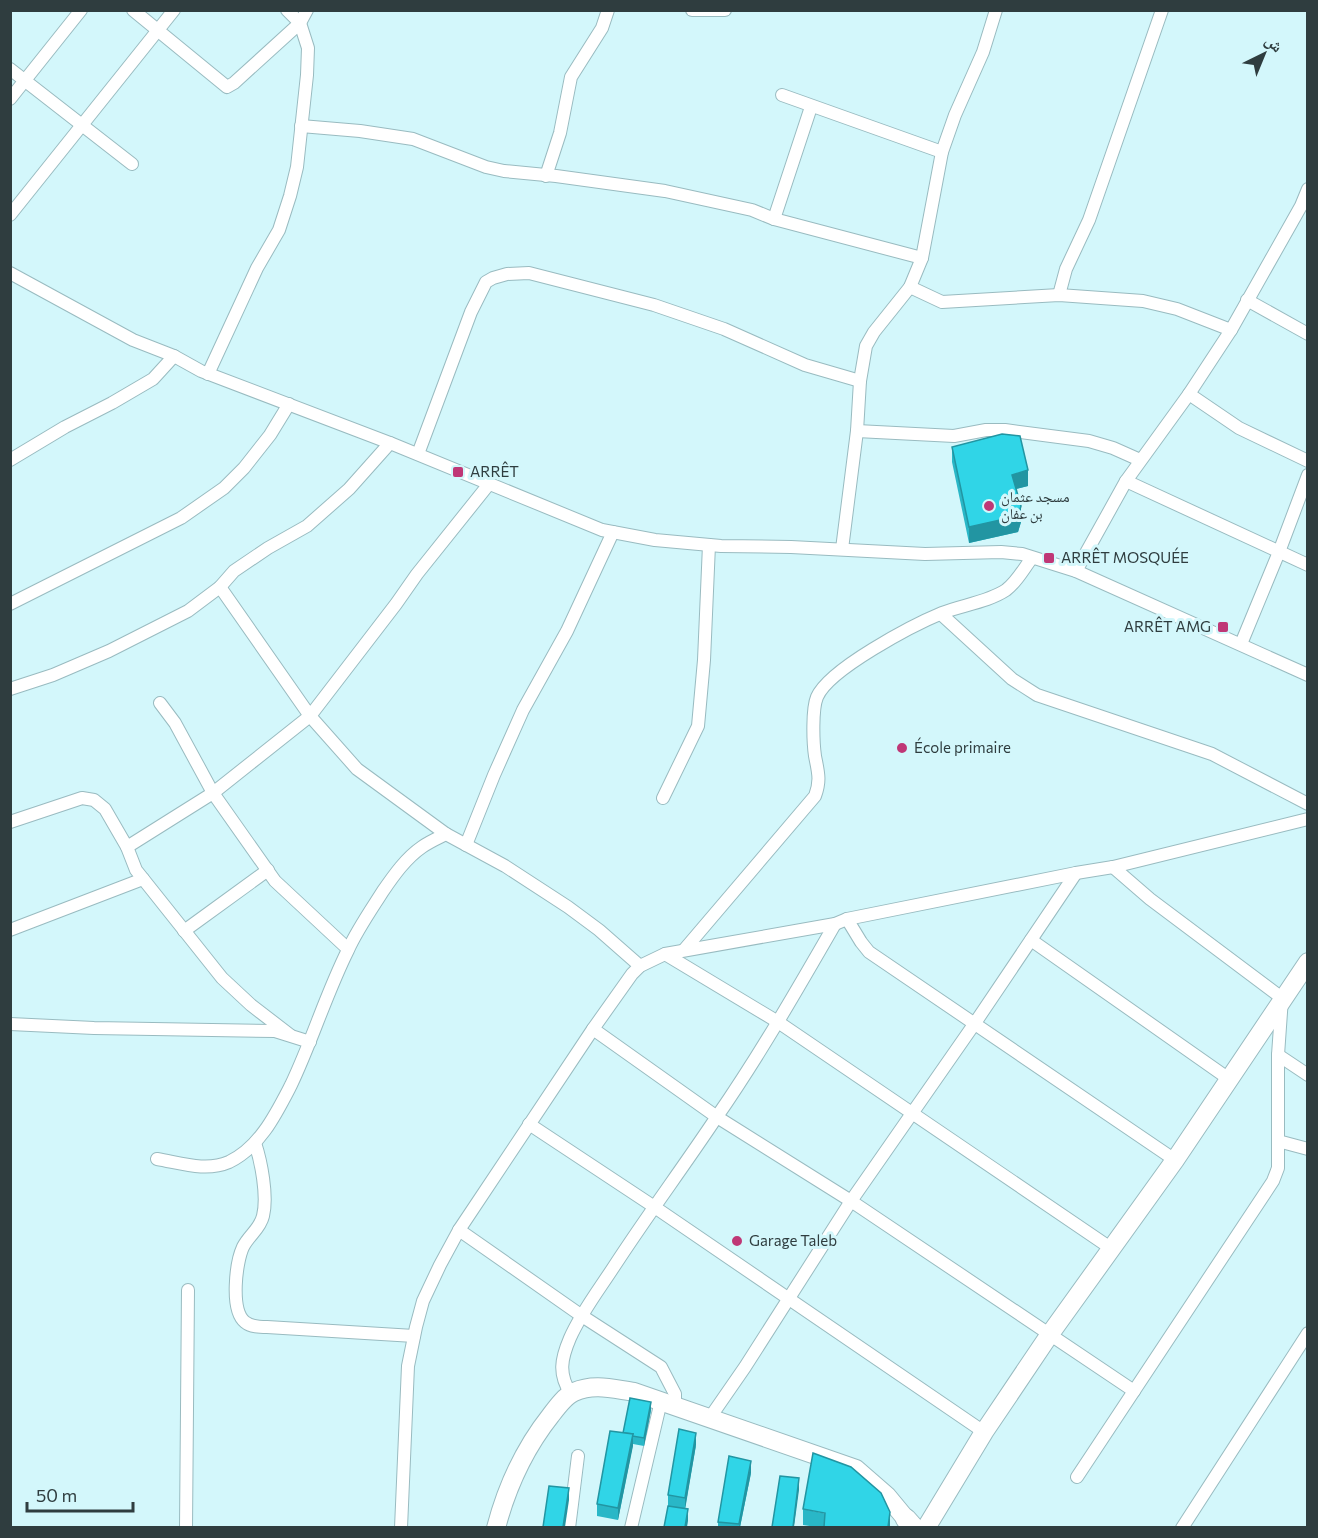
<svg xmlns="http://www.w3.org/2000/svg" width="1318" height="1538" font-family="Commissioner,'Noto Naskh Arabic',sans-serif">
<style>
.lines{fill:none;stroke-linecap:round;stroke-linejoin:round}
.street-casing{stroke:#99bbc0;stroke-width:14}
.secondary-casing{stroke:#99bbc0;stroke-width:20}
.primary-casing{stroke:#99bbc0;stroke-width:22}
.street{stroke:#fff;stroke-width:12}
.secondary{stroke:#fff;stroke-width:18}
.primary{stroke:#fff;stroke-width:20}
.wall{fill:#29b7c7}
.shaded-wall{fill:#2295a2}
.building{fill:#30d5e7;stroke:#2295a2;stroke-width:1.5}
.poi-dot{fill:#bf3776;stroke:#d3f7fb;stroke-width:2}
.labels{text-anchor:middle;stroke-width:6;stroke-linejoin:round;paint-order:stroke}
.poi-label{font-size:15px;fill:#2f3d3f;stroke:#d3f7fb;text-anchor:start}
</style>
<rect width="100%" height="100%" fill="#d3f7fb"/>
<g class="lines">
<defs>
<g id="street">
<polyline points="133,10 227,87 234,83 300,23 307,10"/>
<polyline points="692,10 725,10"/>
<polyline points="10,69 132,164"/>
<polyline points="782,95 942,152"/>
<polyline points="10,99 81,10"/>
<polyline points="301,126 360,131 413,139 486,167 504,171 556,176 665,191 752,210 774,219 922,258"/>
<polyline points="546,176 560,133 571,77 602,28 608,10"/>
<polyline points="10,215 174,10"/>
<polyline points="774,219 811,107"/>
<polyline points="10,273 133,340 174,356 201,371 390,443 602,530 655,540 721,546 791,547 925,554 1001,552 1022,554 1076,571 1308,675"/>
<polyline points="910,287 942,302 1059,295 1143,301 1177,309 1231,330"/>
<polyline points="1059,295 1066,269 1089,220 1162,10"/>
<polyline points="1247,300 1308,334"/>
<polyline points="208,374 257,268 279,230 290,196 297,167 307,75 308,48 300,23 287,10"/>
<polyline points="1189,394 1239,428 1308,461"/>
<polyline points="857,431 954,436 986,430 1005,430 1089,441 1113,448 1140,460"/>
<polyline points="418,454 471,312 486,282 493,278 507,274 529,273 654,305 724,329 805,365 860,381"/>
<polyline points="10,460 65,427 112,403 153,379 174,356"/>
<polyline points="1126,481 1308,565"/>
<polyline points="842,549 857,431 860,381 866,346 874,332 910,287 922,258 942,152 955,115 983,52 996,10"/>
<polyline points="1076,571 1126,481 1189,394 1231,330 1301,206 1308,189"/>
<polyline points="220,587 310,716 357,769 446,834 505,866 568,907 599,930 640,966"/>
<polyline points="10,604 181,518 224,488 244,468 270,435 289,404"/>
<polyline points="941,614 1012,679 1037,695 1212,754 1308,804"/>
<polyline points="1241,644 1279,552 1308,475"/>
<polyline points="10,689 53,675 109,651 188,611 220,587 234,571 268,548 307,526 349,489 390,443"/>
<polyline points="160,703 175,723 213,793 275,881 348,949"/>
<polyline points="663,798 698,726 704,660 709,545"/>
<polyline points="10,822 82,798 94,800 105,809 127,847 136,870 222,978 251,1005 290,1035"/>
<polyline points="466,845 494,775 523,710 567,631 613,532"/>
<polyline points="127,847 213,793 310,716 396,604 417,574 489,484"/>
<polyline points="847,919 861,942 869,952 1175,1160"/>
<polyline points="10,930 143,879"/>
<polyline points="184,931 268,870"/>
<polyline points="1031,940 1229,1079"/>
<path d="M684,950l131,-154c6,-16 3,-24 0,-40 -2,-14 -3,-47 2,-59 12,-28 96,-72 125,-84 20,-8 46,-11 64,-23 11,-8 18,-22 26,-32"/>
<polyline points="665,954 778,1022 1112,1249"/>
<polyline points="10,1024 94,1028 275,1031 310,1042"/>
<polyline points="593,1029 717,1117 851,1201 1134,1391"/>
<polyline points="1278,1055 1308,1075"/>
<polyline points="529,1124 653,1206 984,1432"/>
<polyline points="1278,1141 1308,1149"/>
<path d="M255,1143c6,18 13,53 8,73 -3,13 -14,19 -20,31 -7,15 -13,63 2,75 6,5 15,5 22,5l147,9"/>
<path d="M157,1159c24,4 49,13 72,3 31,-15 47,-48 62,-77 21,-44 35,-91 57,-135 9,-20 23,-40 35,-59 11,-16 23,-33 39,-44 7,-5 16,-9 24,-13"/>
<polyline points="459,1230 582,1316 661,1367 675,1394 675,1407"/>
<path d="M571,1394c-13,-20 -10,-35 -1,-56 11,-25 28,-47 43,-70 33,-51 69,-99 103,-150 43,-62 81,-128 119,-194"/>
<polyline points="709,1419 745,1367 851,1201 975,1023 1076,873"/>
<polyline points="1077,1477 1273,1181 1278,1168 1278,1055 1282,998 1150,899 1113,867"/>
<polyline points="186,1528 188,1290"/>
<polyline points="401,1528 408,1366 416,1327 423,1301 440,1265 459,1230 593,1029 632,974 640,966 665,954 835,924 847,919 1076,873 1113,867 1308,819"/>
<polyline points="569,1528 578,1456"/>
<polyline points="631,1528 661,1401"/>
<polyline points="1182,1528 1308,1333"/>
</g>
<g id="secondary">
<path d="M496,1528c11,-42 28,-79 55,-113 6,-8 14,-19 23,-23 20,-9 39,-3 60,0l222,77 31,27 19,23"/>
<polyline points="926,1528 984,1432 1050,1334 1175,1160 1308,962"/>
</g>
<polyline id="primary" points="906,1519 914,1528"/>
</defs>
<!-- street casing -->
<use href="#street" class="street-casing"/>
<!-- secondary casing -->
<use href="#secondary" class="secondary-casing"/>
<!-- primary casing -->
<use href="#primary" class="primary-casing"/>
<!-- street -->
<use href="#street" class="street"/>
<!-- secondary -->
<use href="#secondary" class="secondary"/>
<!-- primary -->
<use href="#primary" class="primary"/>
</g>
<!-- wall -->
<g class="wall">
<polygon points="952,447 1028,486 1016,489 1021,522 1018,532 969,543 952,462"/>
<polygon points="651,1410 644,1446 633,1444 618,1520 597,1516 597,1504 623,1433"/>
<polygon points="696,1445 685,1508 688,1521 668,1507 668,1495"/>
<polygon points="751,1473 740,1527 718,1527 718,1522"/>
<polygon points="803,1509 890,1527 816,1527 803,1525"/>
</g>
<!-- shaded-wall -->
<g class="shaded-wall">
<polygon points="1028,470 1028,486 1012,490 1012,475"/>
<polygon points="1021,506 1021,522 1018,532 969,543 969,527"/>
<polygon points="651,1402 651,1410 644,1446 644,1438"/>
<polygon points="696,1433 696,1445 685,1510 685,1498"/>
<polygon points="633,1434 633,1446 618,1520 618,1508"/>
<polygon points="751,1461 751,1473 740,1527 739,1527"/>
<polygon points="799,1478 799,1490 794,1527 793,1527"/>
<polygon points="569,1488 569,1500 565,1527 563,1527"/>
<polygon points="688,1509 688,1521 687,1527 685,1527"/>
<polygon points="890,1512 890,1527 888,1527"/>
</g>
<!-- building -->
<g class="building">
<polygon points="1002,434 1020,436 1028,470 1012,475 1021,506 1018,516 969,527 952,447"/>
<polygon points="630,1398 651,1402 644,1438 632,1436 633,1434 623,1433"/>
<polygon points="679,1429 696,1433 685,1498 668,1495"/>
<polygon points="610,1431 633,1434 618,1508 597,1504"/>
<polygon points="813,1453 851,1467 881,1493 890,1512 888,1527 824,1527 825,1513 803,1509"/>
<polygon points="729,1456 751,1461 739,1524 718,1522"/>
<polygon points="780,1476 799,1478 793,1527 772,1527"/>
<polygon points="549,1486 569,1488 563,1527 543,1527"/>
<polygon points="668,1506 688,1509 685,1527 664,1527"/>
</g>
<!-- markers -->
<g class="poi-dot">
<rect x="452" y="466" width="12" height="12" rx="3"/>
<circle cx="989" cy="506" r="6"/>
<rect x="1043" y="552" width="12" height="12" rx="3"/>
<rect x="1217" y="621" width="12" height="12" rx="3"/>
<circle cx="902" cy="748" r="6"/>
<circle cx="737" cy="1241" r="6"/>
</g>
<g class="labels">
<!-- poi labels -->
<g class="poi-label">
<text x="470" y="477">ARRÊT</text>
<text x="1001" y="502">مسجد عثمان<tspan x="1001" dy="17">بن عفان</tspan></text>
<text x="1061" y="563">ARRÊT MOSQUÉE</text>
<text x="1211" y="632" text-anchor="end">ARRÊT AMG</text>
<text x="914" y="753">École primaire</text>
<text x="749" y="1246">Garage Taleb</text>
</g>
</g>
<!-- border -->
<rect width="1318" height="1538" fill="none" stroke="#2f3d3f" stroke-width="24"/>
<!-- north arrow -->
<g transform="translate(1264 54) rotate(43)" stroke="#d3f7fb" stroke-width="4.5" paint-order="stroke">
<path d="M0-4.5L10 22L0 15L-10 22Z" fill="#2f3d3f"/>
<text y="-9" font-size="16" font-weight="bold" text-anchor="middle" fill="#2f3d3f">ش</text>
</g>
<!-- scale -->
<path d="M27 1502v9h106v-9" fill="none" stroke="#2f3d3f" stroke-width="3"/>
<text x="36" y="1502" font-size="18" fill="#2f3d3f" stroke="#d3f7fb" stroke-width="4.5" paint-order="stroke">50 m</text>
</svg>
